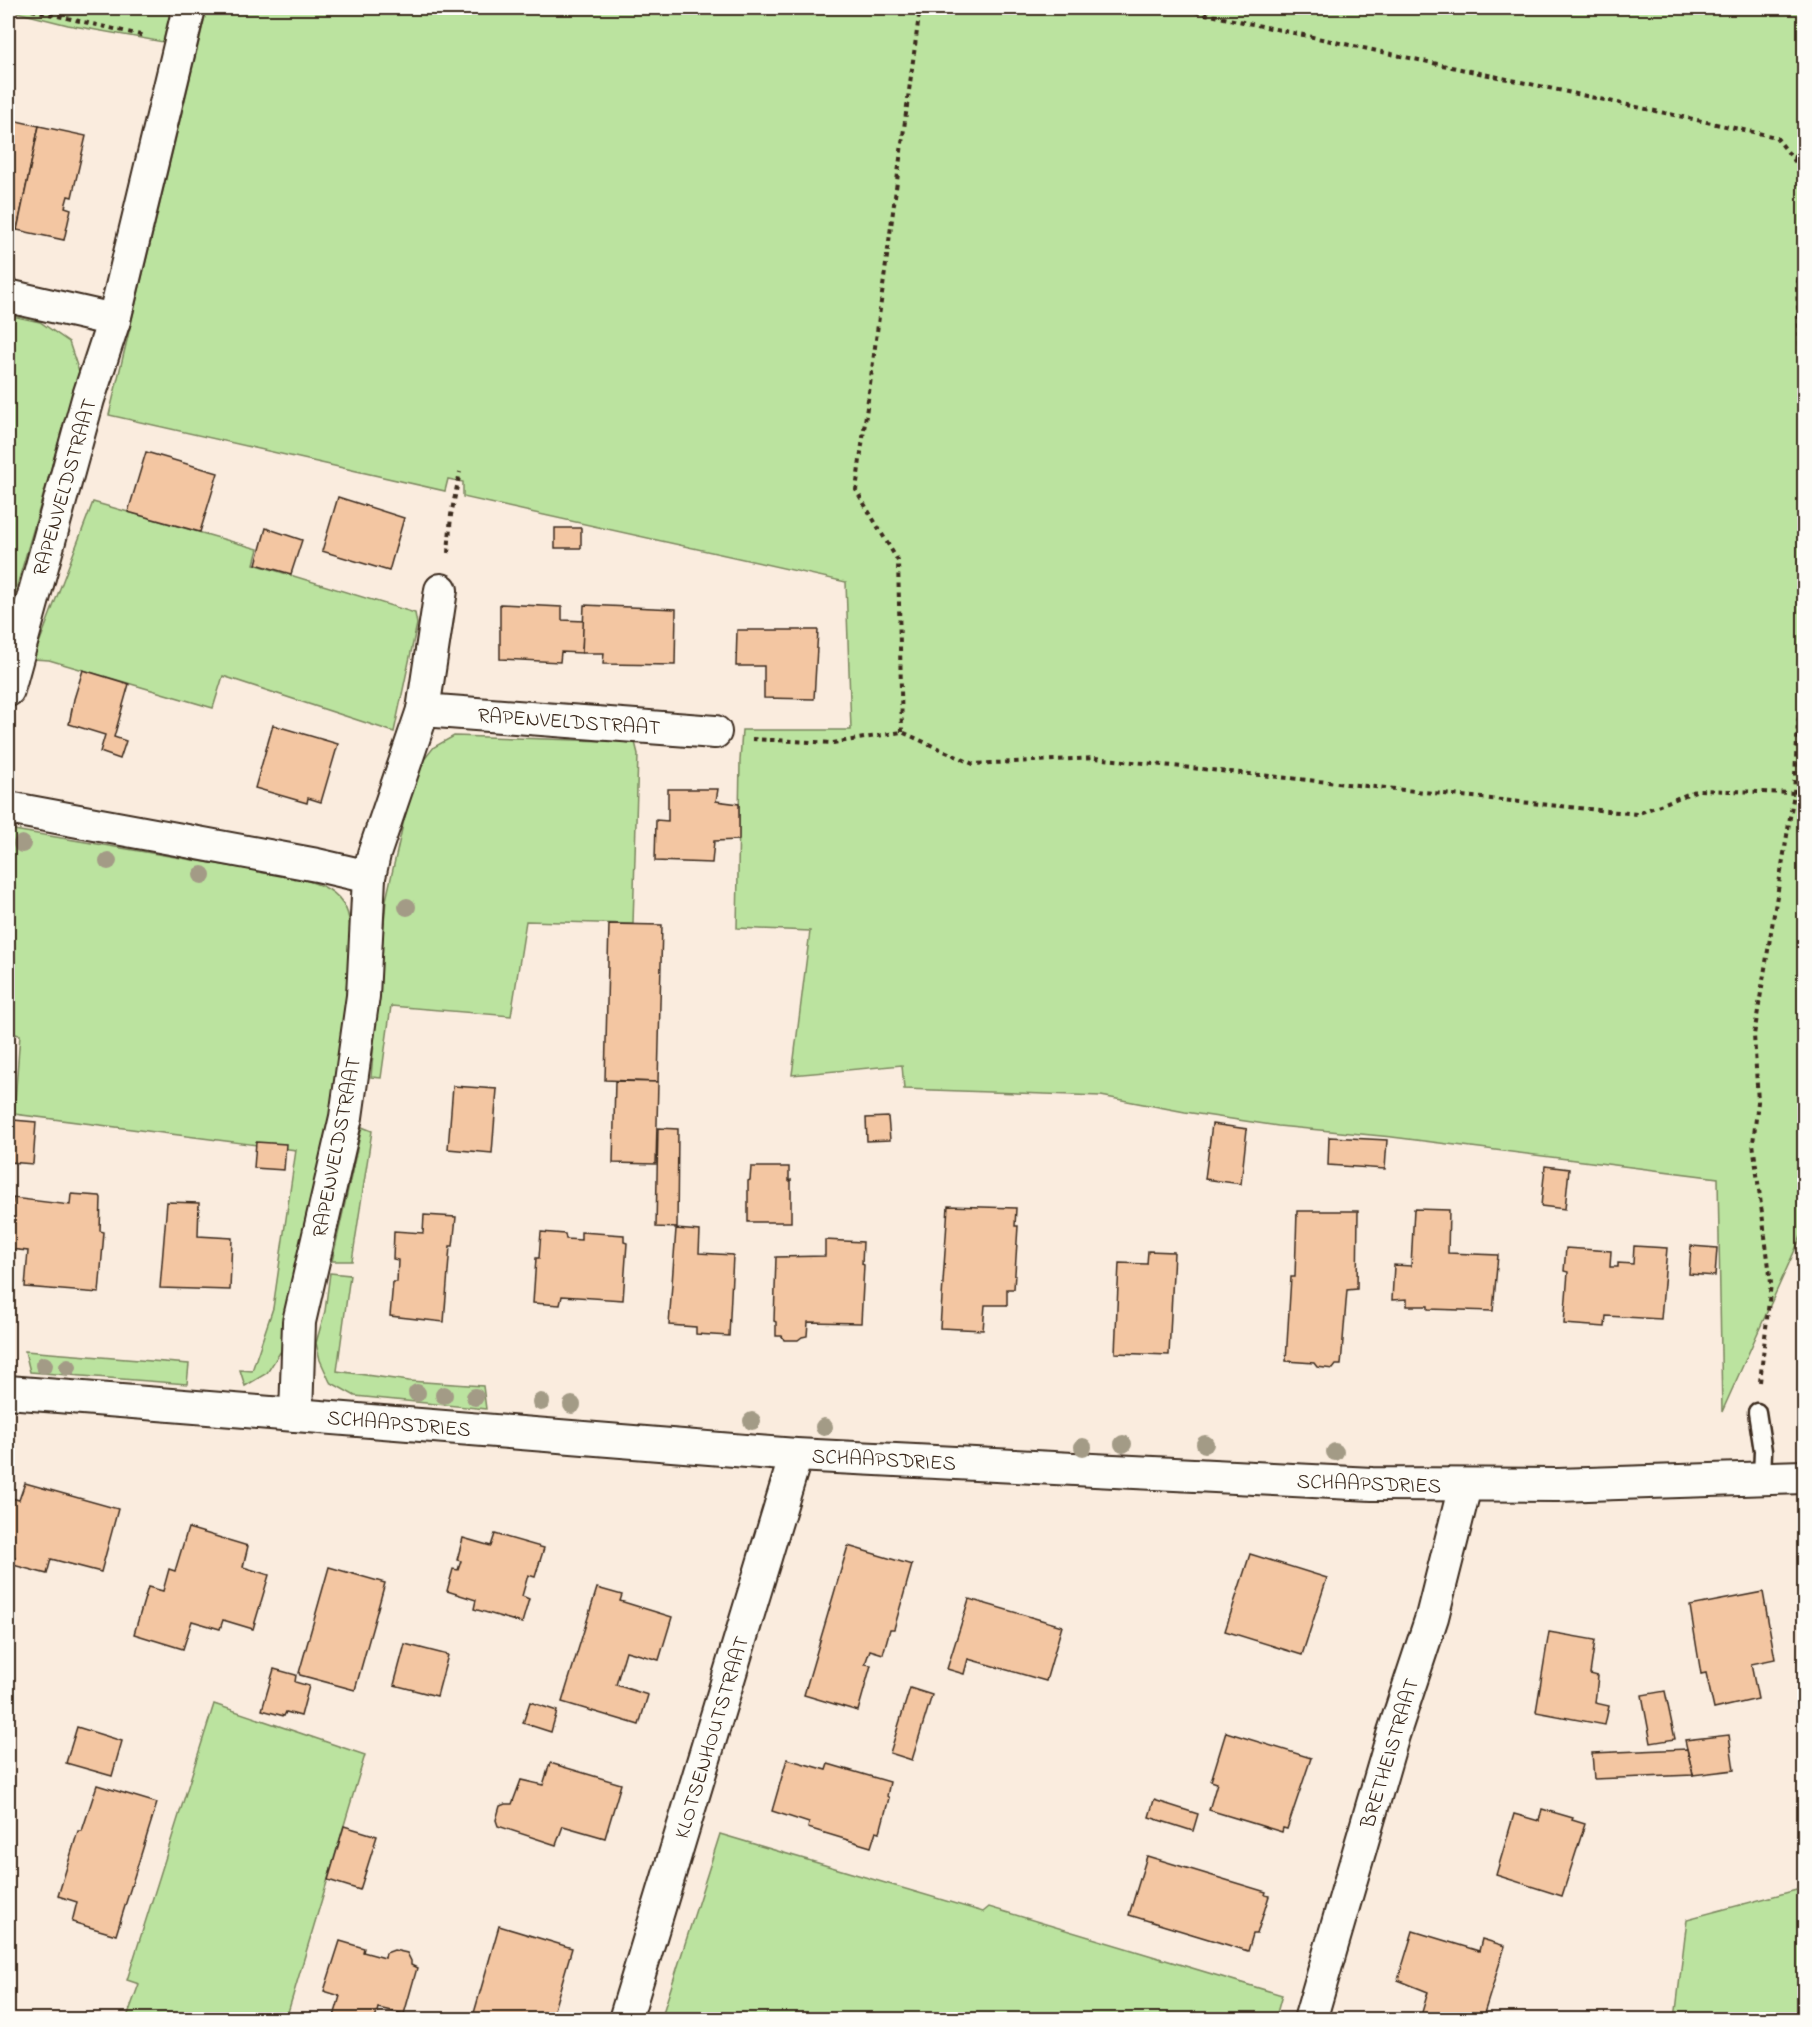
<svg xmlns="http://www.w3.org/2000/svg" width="1812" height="2027" font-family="'Indie Flower',sans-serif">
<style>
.green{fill:#bbe39f;stroke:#7b865e;stroke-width:1.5}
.building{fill:#f3c6a2;stroke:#3b2a1e;stroke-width:1.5}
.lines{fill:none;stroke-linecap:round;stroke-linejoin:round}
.service-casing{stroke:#3b2a1e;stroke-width:21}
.minor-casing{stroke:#3b2a1e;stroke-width:36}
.path{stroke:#3b2a1e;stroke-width:4;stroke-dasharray:4.5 4.5;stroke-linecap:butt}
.service{stroke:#fdfcf7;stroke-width:16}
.minor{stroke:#fdfcf7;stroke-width:32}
.tree{fill:#a39b86}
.labels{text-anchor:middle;stroke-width:4.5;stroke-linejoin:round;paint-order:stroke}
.street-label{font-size:21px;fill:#3b2a1e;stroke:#fdfcf7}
</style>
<rect width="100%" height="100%" fill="#faecde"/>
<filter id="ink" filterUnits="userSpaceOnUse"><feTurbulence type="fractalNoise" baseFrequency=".0167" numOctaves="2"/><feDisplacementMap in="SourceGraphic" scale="12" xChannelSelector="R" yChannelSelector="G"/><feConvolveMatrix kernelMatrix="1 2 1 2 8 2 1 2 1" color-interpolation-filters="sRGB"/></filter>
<g filter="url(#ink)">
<!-- green -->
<g class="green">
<polygon points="8,8 171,8 163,42 68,25 8,10"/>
<polygon points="207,8 1804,8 1804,1230 1722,1412 1718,1178 1392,1137 1278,1126 1185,1112 1101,1096 904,1089 902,1065 792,1075 810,931 737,928 740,761 742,730 851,730 846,582 463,497 463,482 448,479 445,491 109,415"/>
<polygon points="8,315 40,322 69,342 79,372 8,617"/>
<polygon points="93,502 258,549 254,564 415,613 417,624 394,732 223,676 213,708 49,660 33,659"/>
<polygon points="454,736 635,742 638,754 633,924 526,921 511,1016 391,1006 381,1078 371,1077 386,900 415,771 434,747"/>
<path d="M8,829l286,48c18,5 37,9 48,25 13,17 7,47 6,67 -6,119 -37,235 -63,351l-4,31 -14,22 -22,13 -5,-16 12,1 21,-63 23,-158 -282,-36 6,-79 -12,-2z"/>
<polygon points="362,1127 372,1131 352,1261 332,1261"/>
<polygon points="330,1273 350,1275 337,1371 409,1381 483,1386 486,1409 355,1396 330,1382 320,1360 316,1343 325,1311"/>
<polygon points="25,1351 189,1364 187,1384 30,1372"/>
<polygon points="214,1704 365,1755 286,2019 134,2019 127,2017 139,1984 127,1980"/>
<polygon points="720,1834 983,1912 989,1907 1282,1995 1275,2020 661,2019"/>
<polygon points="1804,1888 1804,2019 1675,2019 1687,1919"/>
</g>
<!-- building -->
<g class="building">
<polygon points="8,119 39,126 17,230 8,227"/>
<polygon points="39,126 86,136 72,197 68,196 65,207 71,209 64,240 17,230"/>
<polygon points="146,452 218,473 200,532 128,512"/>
<polygon points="338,497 404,518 389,571 322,551"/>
<polygon points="266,528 302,540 291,574 256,564"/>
<rect x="555" y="528" width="26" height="20"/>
<polygon points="500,604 562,607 562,620 584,621 582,653 561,652 560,662 500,659"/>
<polygon points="584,605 676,609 675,665 603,664 604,653 582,653"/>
<polygon points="737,630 818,630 814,699 764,698 764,666 736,666"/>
<polygon points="83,670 129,684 114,737 126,741 120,759 100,752 105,735 69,724 74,699"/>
<polygon points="273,725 338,744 321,802 308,798 307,803 255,788"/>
<polygon points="668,789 718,789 716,801 739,804 739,840 714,841 712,863 655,861 656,820 668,821"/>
<polygon points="609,924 662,925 658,1082 605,1080"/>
<polygon points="615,1081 658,1082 656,1164 613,1163"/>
<polygon points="453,1086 497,1089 492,1153 448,1149"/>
<polygon points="888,1117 890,1140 867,1141 866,1118"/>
<polygon points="13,1120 36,1122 33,1164 9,1162"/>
<polygon points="1212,1124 1247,1129 1241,1184 1205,1179"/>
<polygon points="658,1128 678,1129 677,1228 656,1227"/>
<polygon points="1329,1137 1387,1140 1385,1169 1328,1165"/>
<polygon points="256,1142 286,1144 284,1170 254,1168"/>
<polygon points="1545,1166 1569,1169 1565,1209 1541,1206"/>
<polygon points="751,1167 789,1167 789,1181 791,1180 791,1222 748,1222 748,1181 750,1180"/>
<polygon points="71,1194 100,1196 101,1198 100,1231 104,1232 99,1293 25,1287 28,1251 9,1249 13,1198 70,1205"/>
<polygon points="167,1202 199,1203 198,1236 232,1238 230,1290 160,1288"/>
<polygon points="948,1206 1016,1208 1015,1226 1018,1226 1014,1289 1007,1289 1007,1305 985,1305 983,1330 940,1328"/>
<polygon points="1414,1209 1449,1210 1448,1253 1498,1255 1493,1311 1428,1309 1428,1306 1407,1306 1407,1299 1392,1300 1394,1265 1411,1266"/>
<polygon points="1297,1211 1358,1211 1357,1289 1347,1290 1341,1365 1336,1365 1333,1369 1317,1367 1314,1363 1286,1361 1291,1277 1295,1277"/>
<polygon points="424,1215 456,1217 453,1246 450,1246 444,1322 390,1316 393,1282 397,1282 398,1260 393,1259 394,1231 423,1233"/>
<polygon points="676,1229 700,1231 699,1253 733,1255 729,1336 696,1334 696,1327 669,1325"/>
<polygon points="541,1232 565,1234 566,1239 581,1240 581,1232 624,1235 624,1242 627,1243 623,1300 562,1296 560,1305 533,1303 536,1258 539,1258"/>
<polygon points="825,1240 863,1242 862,1264 864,1265 861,1323 808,1322 807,1336 802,1337 798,1340 784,1340 782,1336 776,1336 776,1322 774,1321 776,1257 825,1256"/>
<polygon points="1634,1246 1667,1248 1661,1319 1606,1316 1605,1327 1564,1324 1568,1272 1564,1271 1566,1248 1611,1251 1610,1267 1618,1267 1618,1263 1633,1264"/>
<polygon points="1691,1246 1717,1248 1715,1276 1689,1274"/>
<polygon points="1148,1251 1174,1252 1169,1355 1115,1353 1119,1263 1147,1264"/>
<polygon points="25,1483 118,1509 101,1572 51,1559 47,1574 13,1565 15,1557 8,1554 8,1497 19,1500"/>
<polygon points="188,1528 248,1546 243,1567 269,1575 253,1629 223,1620 220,1629 192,1621 183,1649 134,1634 148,1587 163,1591 169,1569 175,1571"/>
<polygon points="495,1534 544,1548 535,1577 528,1575 522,1596 529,1599 522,1623 474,1609 476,1600 447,1591 453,1569 458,1570 461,1561 457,1560 463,1538 491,1546"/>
<polygon points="848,1546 912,1565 894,1629 890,1629 883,1654 870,1650 865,1664 871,1665 858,1711 804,1695"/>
<polygon points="1250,1554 1327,1578 1302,1655 1225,1631"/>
<polygon points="329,1567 385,1583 355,1690 300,1675 299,1673"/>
<polygon points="597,1588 622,1595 620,1601 672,1617 659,1660 626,1651 616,1685 648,1695 639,1725 562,1702"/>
<polygon points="1763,1592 1775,1659 1751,1664 1758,1699 1714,1709 1706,1673 1701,1674 1690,1606"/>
<polygon points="969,1599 1062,1626 1046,1681 968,1659 964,1674 947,1669"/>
<polygon points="1549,1632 1595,1640 1590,1674 1598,1676 1595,1703 1609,1706 1605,1725 1536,1712"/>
<polygon points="405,1644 448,1655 437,1696 394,1685"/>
<polygon points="274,1669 296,1675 295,1682 309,1686 301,1716 286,1712 284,1716 262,1710"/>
<polygon points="910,1688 932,1695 912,1760 890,1753"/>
<polygon points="1665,1691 1675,1739 1651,1743 1642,1695"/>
<polygon points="530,1702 557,1711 551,1732 523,1723"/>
<polygon points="77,1727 122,1741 112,1776 66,1763"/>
<polygon points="1226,1732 1311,1758 1287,1829 1283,1828 1282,1832 1209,1810 1217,1783 1211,1781"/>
<polygon points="1729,1735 1734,1770 1693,1775 1685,1740"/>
<polygon points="1687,1749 1693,1775 1594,1779 1592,1753"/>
<polygon points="787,1759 826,1770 828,1764 890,1782 887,1796 889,1798 880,1832 876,1831 871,1847 808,1828 809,1823 772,1811"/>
<polygon points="550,1763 621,1784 605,1838 563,1826 556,1845 498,1826 496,1820 500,1806 505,1804 512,1804 521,1780 543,1785"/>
<polygon points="97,1785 157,1803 116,1935 72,1922 77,1902 58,1896 78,1831 82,1831"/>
<polygon points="1154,1800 1198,1814 1193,1831 1149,1817"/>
<polygon points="1542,1809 1573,1818 1572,1820 1585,1824 1562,1896 1496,1875 1514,1814 1539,1821"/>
<polygon points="344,1826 377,1836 360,1890 328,1880"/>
<polygon points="1147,1856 1266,1892 1265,1895 1269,1896 1257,1934 1253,1934 1248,1951 1129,1915"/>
<polygon points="499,1926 572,1948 551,2020 472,2020"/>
<polygon points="1413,1931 1479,1951 1482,1939 1505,1946 1482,2020 1420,2019 1428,1992 1398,1980"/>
<polygon points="340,1941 364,1948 363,1952 385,1958 386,1953 394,1950 407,1953 411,1961 411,1965 417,1968 404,2014 378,2008 375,2020 333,2020 340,1996 324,1991"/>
</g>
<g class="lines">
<defs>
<polyline id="service" points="1757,1412 1763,1451 1762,1478"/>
<g id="minor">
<polyline points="8,296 114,320 189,8"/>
<polyline points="441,590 423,710 715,732"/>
<polyline points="8,690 88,399 114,320"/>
<polyline points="8,808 317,865 369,877"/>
<polyline points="8,1392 796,1455 1372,1484 1557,1485 1804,1477"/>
<polyline points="296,1415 299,1322 346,1117 363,996 369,877 374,854 423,710"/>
<polyline points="625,2020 796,1455"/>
<polyline points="1310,2020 1393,1735 1432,1617 1465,1486"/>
</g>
</defs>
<!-- service casing -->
<use href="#service" class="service-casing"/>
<!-- minor casing -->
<use href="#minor" class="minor-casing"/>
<!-- path -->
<g class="path">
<polyline points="23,8 145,36"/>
<polyline points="1178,8 1776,137 1804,173"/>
<polyline points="1794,159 1804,127"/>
<polyline points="1804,252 1797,288 1804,418"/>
<polyline points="448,553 451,515 460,472"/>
<polyline points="902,732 898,561 856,490 920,8"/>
<polyline points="752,739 833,743 902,732 973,764 1095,758 1637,814 1698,790 1794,793"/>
<polyline points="1760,1382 1771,1283 1753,1143 1758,1102 1754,1035 1794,793 1798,723 1804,688"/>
</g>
<!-- service -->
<use href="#service" class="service"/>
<!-- minor -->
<use href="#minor" class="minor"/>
</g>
<!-- trees -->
<g class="tree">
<circle cx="22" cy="844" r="9"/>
<circle cx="108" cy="861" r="9"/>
<circle cx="202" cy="875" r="9"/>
<circle cx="407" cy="907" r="9"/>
<circle cx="44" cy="1365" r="9"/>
<circle cx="68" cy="1367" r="9"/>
<circle cx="417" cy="1393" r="9"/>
<circle cx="444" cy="1395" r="9"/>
<circle cx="475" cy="1397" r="9"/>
<circle cx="541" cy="1402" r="9"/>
<circle cx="572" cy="1405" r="9"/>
<circle cx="752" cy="1421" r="9"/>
<circle cx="824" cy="1427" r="9"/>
<circle cx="1123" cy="1444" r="9"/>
<circle cx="1205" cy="1444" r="9"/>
<circle cx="1083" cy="1447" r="9"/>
<circle cx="1335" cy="1452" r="9"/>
</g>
</g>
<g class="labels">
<!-- street labels -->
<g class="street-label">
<text transform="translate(64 487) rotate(-74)" y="7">RAPENVELDSTRAAT</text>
<text transform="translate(569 721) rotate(4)" y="7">RAPENVELDSTRAAT</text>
<text transform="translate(336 1147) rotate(-79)" y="7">RAPENVELDSTRAAT</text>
<text transform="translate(399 1423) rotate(5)" y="7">SCHAAPSDRIES</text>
<text transform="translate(884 1459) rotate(3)" y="7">SCHAAPSDRIES</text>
<text transform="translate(1369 1483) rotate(2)" y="7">SCHAAPSDRIES</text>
<text transform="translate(711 1737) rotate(-73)" y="7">KLOTSENHOUTSTRAAT</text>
<text transform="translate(1389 1753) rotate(-73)" y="7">BRETHEISTRAAT</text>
</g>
</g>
<!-- margin -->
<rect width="1812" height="2027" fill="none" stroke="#fdfcf7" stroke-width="30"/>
<rect x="15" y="15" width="1782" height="1997" fill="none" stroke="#3b2a1e" stroke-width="2" filter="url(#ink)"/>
</svg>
